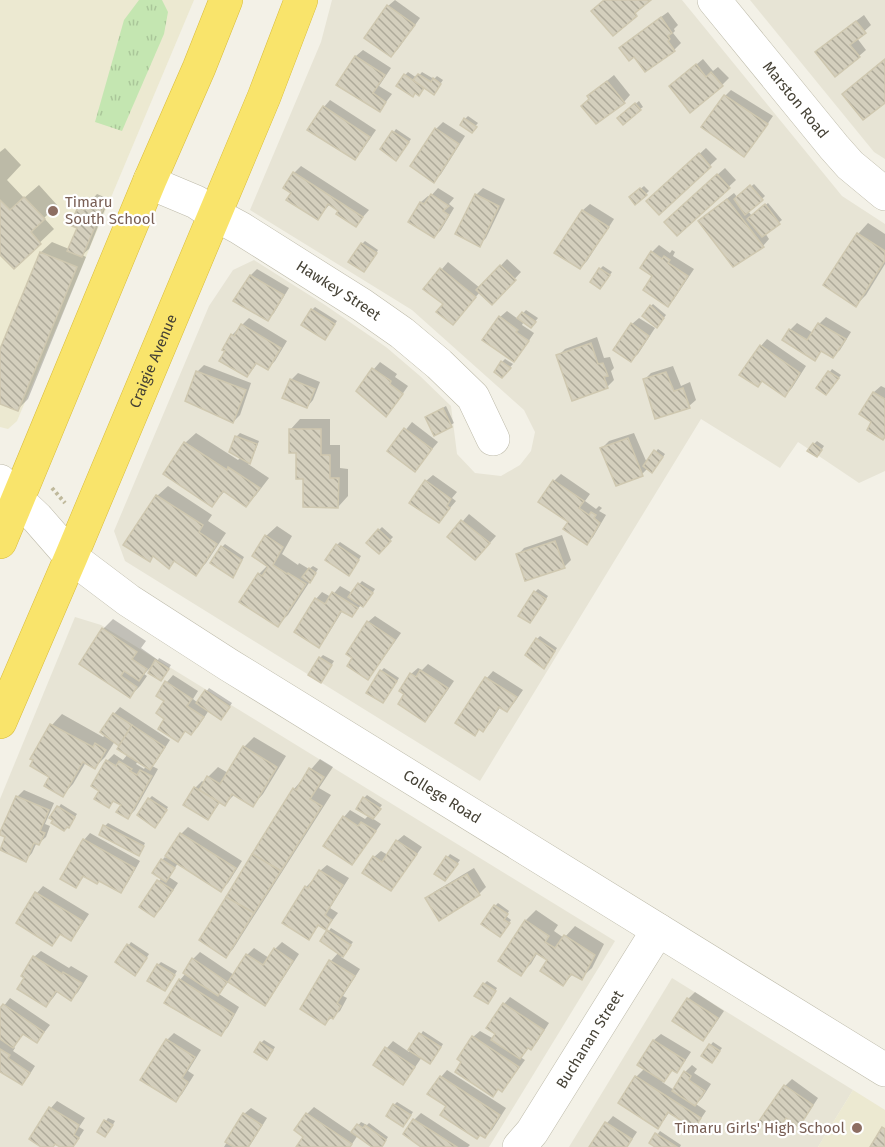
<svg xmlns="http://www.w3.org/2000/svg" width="885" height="1147" font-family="'Fira Sans',sans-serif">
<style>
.residential{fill:#e7e4d5}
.education{fill:#ece9d1}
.park{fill:url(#park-tufts)}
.shadow{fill:#0003;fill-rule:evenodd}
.building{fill:url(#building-back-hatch);stroke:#cfc8b0;stroke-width:1.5}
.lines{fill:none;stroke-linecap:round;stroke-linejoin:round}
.minor-casing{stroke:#bebbaa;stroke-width:34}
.highway-casing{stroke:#d9bc3b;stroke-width:34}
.path{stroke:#bfb99b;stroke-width:4;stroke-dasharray:3 3;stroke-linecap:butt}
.minor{stroke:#fff;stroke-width:33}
.highway{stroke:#f9e46b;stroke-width:33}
.education-dot{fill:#8d6e63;stroke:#fff;stroke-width:2}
.labels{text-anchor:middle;stroke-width:4.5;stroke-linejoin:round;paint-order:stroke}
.street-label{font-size:15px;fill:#464236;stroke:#fff}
.education-label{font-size:15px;fill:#785e54;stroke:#fff;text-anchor:start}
</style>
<defs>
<pattern id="park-tufts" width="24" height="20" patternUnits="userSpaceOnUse" patternTransform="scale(1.5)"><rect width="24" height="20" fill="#c4e6b1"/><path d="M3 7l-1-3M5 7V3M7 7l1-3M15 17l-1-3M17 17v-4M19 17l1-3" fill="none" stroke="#aac699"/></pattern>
<pattern id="building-back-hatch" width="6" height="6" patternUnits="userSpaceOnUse" patternTransform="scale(1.5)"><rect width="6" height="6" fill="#d4cfbd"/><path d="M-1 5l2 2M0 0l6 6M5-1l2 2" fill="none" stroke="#aeaa9a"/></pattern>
</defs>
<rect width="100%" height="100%" fill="#f3f1e7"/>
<!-- residential -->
<g class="residential">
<polygon points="332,0 682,0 842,196 885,224 885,471 859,483 798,442 780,468 701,419 480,781 125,561 114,531 209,306 233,270 254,260 325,305 386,347 420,376 451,406 457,454 475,473 501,476 520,465 531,451 535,432 524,410 412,310 250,210 321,42"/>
<polygon points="750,0 885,0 885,159 874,152"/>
<polygon points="75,617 101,625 615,941 489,1147 0,1147 0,799"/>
<polygon points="672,978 853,1090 818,1147 569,1147"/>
</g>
<!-- education -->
<g class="education">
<polygon points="0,0 194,0 17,421 8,429 0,427"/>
<polygon points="853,1090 885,1110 885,1147 818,1147"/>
</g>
<!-- park -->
<polygon class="park" points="139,0 162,0 168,12 164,34 122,131 95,122 124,20"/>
<!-- shadow -->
<g class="shadow">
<polygon points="395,0 420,18 398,49 391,55 388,6"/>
<polygon points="668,12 678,25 674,29 675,31 673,33 681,43 674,50 645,70 635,55 621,48 628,41"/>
<polygon points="864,15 871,25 857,38 866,50 859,56 824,45"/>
<polygon points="363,50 391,68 379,86 392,94 380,110 338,84 356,56"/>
<polygon points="703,59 713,71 718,67 729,78 722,85 678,80"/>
<polygon points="408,72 417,78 422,72 434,79 437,76 443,80 436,90 424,87 421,91 405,75"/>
<polygon points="614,75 630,95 624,102 591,98 596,90"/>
<polygon points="731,90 773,116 751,148 744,155 725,96"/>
<polygon points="330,100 376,130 361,152 354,158 324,107"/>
<polygon points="639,101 643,107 640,109 619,118"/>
<polygon points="468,116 478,123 471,131 465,119"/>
<polygon points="443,122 465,136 441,174 434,181 412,166 436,129"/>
<polygon points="396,129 411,139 399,156 382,149"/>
<polygon points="5,148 21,165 7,180 24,198 39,185 57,205 44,218 54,229 14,267 0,252 0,152"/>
<polygon points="706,148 717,159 659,212 655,195"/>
<polygon points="301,166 369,210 362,218 340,210 330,204 318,218 293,192 294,173"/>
<polygon points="725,168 736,180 677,234 672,215"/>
<polygon points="754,184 765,196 748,211 752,216 768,203 782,220 765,233 769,239 763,246 706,215 734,193 738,198"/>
<polygon points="644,186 649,191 636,203 631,197"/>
<polygon points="438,188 454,198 449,204 454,208 441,230 434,237 410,221 421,202 428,196 430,197"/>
<polygon points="483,188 505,199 486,238 479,245 476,195"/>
<polygon points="97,194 109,199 89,249 82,255 86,257 28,399 17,410 0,402 0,353 41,252 52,242 69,249 79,227 79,208 86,202 89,203"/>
<polygon points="590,204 614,219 587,261 580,268 556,253 583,210"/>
<polygon points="868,223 885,234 885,264 866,295 856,305 825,285 858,234"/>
<polygon points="365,241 378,250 367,268 362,244"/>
<polygon points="659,245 670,253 672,250 675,252 673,256 694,269 674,299 668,305 654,275 652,252"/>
<polygon points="507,259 521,272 492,303 480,292 459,316 425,289 448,262 480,288"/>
<polygon points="603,266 612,272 603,284 600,269"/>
<polygon points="257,269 289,288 274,313 267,319 251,275"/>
<polygon points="653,304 666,315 660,323 651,306"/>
<polygon points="315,307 337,321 325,338 312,310"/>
<polygon points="526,310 538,318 534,323 524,321 522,325 534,333 520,354 513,360 500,317 507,311 518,319"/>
<polygon points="826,317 851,332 840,350 833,356 823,350 814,359 790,330 797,323 813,333 819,324"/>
<polygon points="249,318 287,341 275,361 268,368 258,362 253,369 247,375 227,350 224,349 232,335"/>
<polygon points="639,318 655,328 638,354 631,360 632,324"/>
<polygon points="597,337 604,358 610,357 614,368 611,371 614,380 607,387 558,356 565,349"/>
<polygon points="767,339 806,366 792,388 785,395 763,380 758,385 761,346"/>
<polygon points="505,359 513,364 502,376 502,362"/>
<polygon points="380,362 397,374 395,377 408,386 392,409 386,415 358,390 374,369"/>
<polygon points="204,365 251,383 240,415 233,422 197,372"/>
<polygon points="673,366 681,386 690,382 696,400 689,406 644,380 651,373"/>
<polygon points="832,369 841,375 829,390 818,388"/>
<polygon points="298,373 320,382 313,400 307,407 291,380"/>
<polygon points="881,386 885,388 885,436 873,422 861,414 874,392"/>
<polygon points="446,406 454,423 435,434 430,415"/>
<polygon points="300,419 330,419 330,445 340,445 340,468 348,469 348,496 338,507 304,477 290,430"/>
<polygon points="412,422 438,442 415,470 389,451"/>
<polygon points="196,433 238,460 241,457 231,451 237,436 240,433 259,441 252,459 248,464 269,478 256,495 246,505 225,491 212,505 185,443"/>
<polygon points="634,433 647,463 658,449 665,454 655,468 648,468 642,474 602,448 609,441"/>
<polygon points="817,441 824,446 820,452 814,444"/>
<polygon points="561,474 590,494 585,501 596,509 599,506 602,508 599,511 606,515 593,537 587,543 570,522 540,501 554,481"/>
<polygon points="433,475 457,492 452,498 456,501 439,521 426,481"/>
<polygon points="168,486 212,515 208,521 226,533 206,563 196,574 176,560 169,567 154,555 150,560 157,496"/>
<polygon points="469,514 496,536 482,552 449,537"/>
<polygon points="277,526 292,536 282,554 298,565 299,563 309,569 313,566 318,569 288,615 277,625 241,601 259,574 268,565 254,555 266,536"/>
<polygon points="382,527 393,537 379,552 379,530"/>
<polygon points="562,535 571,560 564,567 518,555 524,548"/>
<polygon points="340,542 361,556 352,571 337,545"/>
<polygon points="225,544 244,557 233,576 222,547"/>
<polygon points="362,581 375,589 366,603 362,604 352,615 343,610 325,639 318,646 316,599 322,592 331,597 340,586 352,593"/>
<polygon points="538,589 548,596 530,622 535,592"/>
<polygon points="375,616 401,633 374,671 367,678 354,657 368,622"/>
<polygon points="113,619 146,641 141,648 158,660 159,658 171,665 164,676 152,666 144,674 147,676 140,686 130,696 81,664 103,629"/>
<polygon points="540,636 557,648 547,664 537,639"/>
<polygon points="323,655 334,661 323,678 320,658"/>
<polygon points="428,664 454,681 432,713 425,720 406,694 411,674 418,668 422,670"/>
<polygon points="384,668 399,678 386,699 381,671"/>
<polygon points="493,671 523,690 514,703 507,710 501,706 490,723 483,730 480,728 475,734 457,723 487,678"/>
<polygon points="173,675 198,691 193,699 198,703 209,688 232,703 224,715 209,710 198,727 191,733 186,730 177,740 166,718 167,682"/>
<path d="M120,707l50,33 -14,22 -4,4 6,3 -23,41 -7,7 -5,-13 -8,-4 -6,6 -8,-15 6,-30 7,-7 9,6 5,-6 -7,-9 -6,-4 -10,16 -10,10 -9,-5 -13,22 -10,11 -12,-19 -18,-18 19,-33 10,-11 41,23 3,-2 8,-21zM138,761l8,5 -2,3 -8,-5z"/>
<polygon points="254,737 286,756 263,794 253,805 235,794 225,804 221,801 214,811 208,818 195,788 202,781 205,783 208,777 218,767 228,773 244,747"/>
<polygon points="320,759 333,767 319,788 331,795 233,949 226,956 294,789"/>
<polygon points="24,790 54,803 45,824 50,826 46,837 39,843 37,842 32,853 26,860 17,797"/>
<polygon points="367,795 382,805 372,818 381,824 358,856 352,863 344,817 350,810 365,819 369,815 364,798"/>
<polygon points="152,796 168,807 158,823 149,799"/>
<polygon points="61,804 77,814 71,823 55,820 52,817"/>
<polygon points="108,823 145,843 141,851 105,826"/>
<polygon points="188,827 242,861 228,883 221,890 178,863 169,877 178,883 161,909 154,915 141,907 162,877 162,860 165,857 166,858 181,834"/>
<polygon points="90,833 140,861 127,884 120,891 100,880 85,875 76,886 84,840"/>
<polygon points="404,835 422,847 397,882 391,889 374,857 381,851 388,855 397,841"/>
<polygon points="450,854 460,860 448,876 436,873"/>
<polygon points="327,865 349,878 330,908 338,913 332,921 326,928 320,924 309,938 306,887 312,881 314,881 320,871"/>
<polygon points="474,868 486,887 479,894 427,898 434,892"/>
<polygon points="43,886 89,914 77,932 71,939 61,933 52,944 18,923 37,893"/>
<polygon points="498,903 509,911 506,916 511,920 502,932 495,906"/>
<polygon points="536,910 558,925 554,931 564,938 575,926 604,944 592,968 581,978 574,973 563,984 550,960 538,952 531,964 520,974 500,961 526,920"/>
<polygon points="331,928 353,942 341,957 360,969 343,996 347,998 340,1011 325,1023 302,1008 331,961 339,952 322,940"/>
<polygon points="131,942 149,954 138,971 117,962"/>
<polygon points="282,942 299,954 271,997 265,1004 229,981 219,994 239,1007 228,1027 221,1034 167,1003 180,980 186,973 193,959 200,952 234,975 247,955 254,948 269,958 275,949"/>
<polygon points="41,951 69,968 71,966 88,976 78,992 71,999 58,991 53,998 46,1005 34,957"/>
<polygon points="161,962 177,971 165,990 158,965"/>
<polygon points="487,981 497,988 490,999 484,984"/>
<polygon points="695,992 724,1011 709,1033 703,1039 674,1020 688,999"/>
<polygon points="510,997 549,1023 537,1042 530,1048 529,1047 520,1057 525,1060 508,1083 501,1090 499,1088 493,1095 473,1037 480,1031 494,1039 504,1004"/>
<polygon points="10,998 50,1025 43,1034 37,1041 24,1033 13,1046 15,1048 13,1051 35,1066 28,1077 22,1083 0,1070 0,1011"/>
<polygon points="423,1031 443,1044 433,1060 422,1057 409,1076 403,1083 375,1065 387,1048 393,1041 409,1052"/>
<polygon points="174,1033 201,1050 188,1071 194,1075 182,1094 176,1100 142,1080 167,1040"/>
<polygon points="661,1034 691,1052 683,1064 676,1071 673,1069 662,1082 674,1090 685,1072 692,1065 697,1069 694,1073 711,1084 702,1098 696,1104 706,1111 700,1120 694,1127 670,1111 664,1120 657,1127 636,1077 645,1068 639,1065 654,1040"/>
<polygon points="264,1040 275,1047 270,1055 261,1043"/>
<polygon points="713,1042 722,1048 712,1061 703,1055"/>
<polygon points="447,1070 506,1108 492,1130 485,1136 448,1105 441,1077"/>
<polygon points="792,1079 818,1098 805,1118 798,1125 787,1117 775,1131 785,1086"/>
<polygon points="57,1101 85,1118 79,1127 84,1130 73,1147 62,1147 57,1143 53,1147 44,1147 31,1139 51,1108"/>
<polygon points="397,1102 413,1112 406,1122 394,1105"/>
<polygon points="314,1107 352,1133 361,1122 367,1125 369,1123 388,1137 381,1147 375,1147 358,1135 350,1147 298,1147 305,1136 296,1130 307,1114"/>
<polygon points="251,1108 267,1118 249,1147 224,1147 244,1114"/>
<polygon points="421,1113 470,1145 468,1147 423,1147 414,1120"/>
<polygon points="613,1116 637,1132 627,1147 591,1147 607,1123"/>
<polygon points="108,1118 115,1121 108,1133 99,1132"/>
<polygon points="660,1131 681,1145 680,1147 658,1147 651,1143"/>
</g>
<!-- building -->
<g class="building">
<polygon points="604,0 651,0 635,13 637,16 613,36 591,11"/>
<polygon points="387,5 415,25 391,57 364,38"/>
<polygon points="661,17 672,33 668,36 670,39 668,41 675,51 645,72 634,57 629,61 619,48"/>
<polygon points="856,21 866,33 850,45 860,57 835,77 815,52"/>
<polygon points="355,56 385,75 373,93 386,102 380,112 336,85"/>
<polygon points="885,59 885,103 863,120 842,94"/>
<polygon points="696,64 706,77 711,72 723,86 690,113 669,86"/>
<polygon points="404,74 424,88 419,96 415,93 413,97 396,86"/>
<polygon points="418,74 431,82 433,78 441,84 434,95 413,80"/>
<polygon points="607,81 625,103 596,124 581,106 589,99 587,96"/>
<polygon points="724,95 768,124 744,157 701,127"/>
<polygon points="635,103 641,110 623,125 617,118"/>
<polygon points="323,106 370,137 355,160 307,130"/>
<polygon points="464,118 477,127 472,133 460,125"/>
<polygon points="435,128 459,144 434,183 410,166"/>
<polygon points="392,131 409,142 396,161 380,149"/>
<polygon points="699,153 711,167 659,215 646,201"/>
<polygon points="293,172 363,217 356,227 336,214 338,211 328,204 318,220 286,200 291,193 283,188"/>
<polygon points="717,174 730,188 677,236 664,222"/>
<polygon points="750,185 763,200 745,215 734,199"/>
<polygon points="640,188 647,195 635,205 629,197"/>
<polygon points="431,194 449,206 443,211 449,215 434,238 408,222 420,202 424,204"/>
<polygon points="475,194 499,206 480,247 455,234"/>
<polygon points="24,197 45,219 31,232 41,244 14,269 0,255 0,200 10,210"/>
<polygon points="89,199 104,206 82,257 67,251 77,228 70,225 78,207 84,210"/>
<polygon points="727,199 764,247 733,267 698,221"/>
<polygon points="765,204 780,224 762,237 747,219"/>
<polygon points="582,210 609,227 580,269 554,253"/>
<polygon points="857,233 885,251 885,260 856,307 823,285"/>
<polygon points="361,243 377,253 364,272 348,262"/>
<polygon points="651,251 662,259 664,256 670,260 668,263 688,276 668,307 643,290 652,276 640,268"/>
<polygon points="40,252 77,267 18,411 0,404 0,349"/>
<polygon points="500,265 516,280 492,305 476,290"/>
<polygon points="440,268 476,297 453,325 436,312 443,304 423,289"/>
<polygon points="599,268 610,275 600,289 590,282"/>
<polygon points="250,275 284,295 268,321 233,301"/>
<polygon points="650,305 664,318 657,328 642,316"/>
<polygon points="311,309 335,324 325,340 301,325"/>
<polygon points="522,312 536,322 531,328 517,318"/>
<polygon points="499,316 518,330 516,332 529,341 514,362 482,340"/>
<polygon points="631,323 649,336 631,362 613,350"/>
<polygon points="818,323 846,339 833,358 821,351 815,361 782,340 789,329 807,340"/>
<polygon points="241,324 281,348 268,370 256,363 247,377 219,361 225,351 222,350 231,334 234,336"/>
<polygon points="591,343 598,364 603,363 608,376 604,377 608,388 572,401 556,355"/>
<polygon points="760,345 800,373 785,397 762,381 758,387 739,375"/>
<polygon points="501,361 511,368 502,378 494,372"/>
<polygon points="372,368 391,381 390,384 403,394 386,417 356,391"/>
<polygon points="196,371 246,390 233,423 185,401"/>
<polygon points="828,371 839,378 826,395 816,388"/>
<polygon points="666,372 674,391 683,388 690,408 655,419 643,379"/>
<polygon points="290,379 315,389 307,408 282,398"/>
<polygon points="873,392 885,399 885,437 883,440 867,430 871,422 859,414"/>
<polygon points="443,408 452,427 434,436 425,417"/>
<polygon points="404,428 432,449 415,472 387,451"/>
<polygon points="289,429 321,429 321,455 330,455 330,478 339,478 338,508 303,507 303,479 296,479 296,453 289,453"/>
<polygon points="235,436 257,444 250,464 229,452"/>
<polygon points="628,438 643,476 616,486 600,448"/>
<polygon points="184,442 227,470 228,467 260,488 246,507 223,491 212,507 163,474"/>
<polygon points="813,443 822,450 817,457 807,451"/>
<polygon points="654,450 663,457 652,473 643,466"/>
<polygon points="425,480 451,499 447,506 450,508 439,523 409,503"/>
<polygon points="553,480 584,501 579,508 589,515 591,512 596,515 594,518 600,523 587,545 563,529 568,522 538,502"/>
<polygon points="156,495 203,525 199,532 217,544 196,576 174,561 169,569 153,556 150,562 123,545"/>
<polygon points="461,520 490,543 475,560 447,537"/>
<polygon points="378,529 391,541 379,554 366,543"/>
<polygon points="265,535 283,547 273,565 287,574 288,573 306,584 278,627 239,602 258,573 262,576 268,567 252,556"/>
<polygon points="555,541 565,568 525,581 516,554"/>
<polygon points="336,544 359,560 349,576 325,560"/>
<polygon points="221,546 242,560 233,578 210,563"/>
<polygon points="309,568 316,573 310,583 302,577"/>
<polygon points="358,583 373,593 363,607 348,597"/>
<polygon points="534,591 546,599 530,623 518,616"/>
<polygon points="332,592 358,608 352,617 341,611 319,648 294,632 315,598 325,604"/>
<polygon points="367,621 395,640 368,680 347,666 352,658 346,654"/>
<polygon points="102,628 137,652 132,659 147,669 139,681 124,671 121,676 137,687 130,698 79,664"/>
<polygon points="536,638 555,651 544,669 525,655"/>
<polygon points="319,657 332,665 321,683 308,675"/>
<polygon points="155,660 169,669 161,681 148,673"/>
<polygon points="380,670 397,681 383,703 366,693"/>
<polygon points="420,670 448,688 425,722 398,704 404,694 399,691 410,673 416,677"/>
<polygon points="485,677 517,697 507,712 499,707 483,732 479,729 475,736 455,723"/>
<polygon points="165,681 192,699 187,706 204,717 191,735 185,731 178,742 158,729 164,719 156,713 164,701 156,696"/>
<polygon points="205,690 230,707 221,720 196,703"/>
<polygon points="113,713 132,725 119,746 100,732"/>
<polygon points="50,724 93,747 95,743 106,750 95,769 83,762 63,797 44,786 49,777 30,766 33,760 30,759"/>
<polygon points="132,725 165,747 150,770 117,749"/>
<polygon points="243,746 277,767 253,807 232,794 225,806 199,790 207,776 220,784"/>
<polygon points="106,760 116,766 119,761 132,769 130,771 137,775 140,770 152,776 128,819 116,812 121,805 113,801 109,808 94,799 99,791 91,786"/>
<polygon points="309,768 324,777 310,799 322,806 281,871 252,854 293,788 296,790"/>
<polygon points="194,787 219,802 208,820 183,805"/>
<polygon points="16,796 49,810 40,831 45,833 39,845 34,843 26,862 0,850 5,837 0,835 0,832"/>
<polygon points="363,797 381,809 373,819 356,809"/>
<polygon points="148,798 167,810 155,828 137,815"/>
<polygon points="57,806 75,817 69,828 67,827 64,831 51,823 53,820 49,818"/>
<polygon points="343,816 358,826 361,822 376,831 352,865 323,846"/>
<polygon points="103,825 144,846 139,856 99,835"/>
<polygon points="180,833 236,868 221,892 165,856"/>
<polygon points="83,839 135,868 121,893 99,881 97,884 83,876 76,888 60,879"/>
<polygon points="396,840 417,854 391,891 362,873 373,856 382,862"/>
<polygon points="252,854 281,871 254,913 226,897"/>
<polygon points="446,856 458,864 445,881 434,874"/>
<polygon points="161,859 175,868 166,882 152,873"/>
<polygon points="319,870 343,885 325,915 332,920 326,930 318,925 309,940 282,923 305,886 308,888"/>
<polygon points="467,874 480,895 439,921 425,898"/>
<polygon points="157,880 173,890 154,917 139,907"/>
<polygon points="35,892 83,921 71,941 60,934 52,946 16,923"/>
<polygon points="226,897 254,913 226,958 199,940"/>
<polygon points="494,905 508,914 504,920 510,923 500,937 481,924"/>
<polygon points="525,920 549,936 545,942 555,948 564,935 595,955 582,980 571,974 563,986 540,971 547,960 536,953 521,976 498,961"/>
<polygon points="327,930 351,945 343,957 320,941"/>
<polygon points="127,944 147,958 135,976 115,962"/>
<polygon points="274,948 293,961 265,1006 228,982 246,954 263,965"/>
<polygon points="33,956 62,974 63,972 82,983 71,1001 56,991 46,1007 17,989 24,978 21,976"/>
<polygon points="192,958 227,982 218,996 183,973"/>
<polygon points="329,960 355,976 337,1003 341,1006 333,1019 330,1017 325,1025 300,1009"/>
<polygon points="157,964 175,975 165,991 147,981"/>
<polygon points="179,979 234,1014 221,1036 164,1003"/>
<polygon points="483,983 496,991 488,1004 474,996"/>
<polygon points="687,998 718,1018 703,1041 672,1021"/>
<polygon points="503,1003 544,1030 531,1050 528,1048 520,1059 491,1040 495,1034 486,1028"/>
<polygon points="3,1004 44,1032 37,1043 23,1034 13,1048 0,1039 0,1008"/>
<polygon points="419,1033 441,1047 430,1064 408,1050"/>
<polygon points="472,1036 519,1067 502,1092 498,1089 493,1097 455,1072 461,1062 457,1059"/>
<polygon points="166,1039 195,1057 182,1078 188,1082 176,1102 140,1080"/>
<polygon points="653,1040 685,1060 677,1073 672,1070 664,1082 637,1065"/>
<polygon points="260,1042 273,1050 267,1060 254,1052"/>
<polygon points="709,1044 720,1051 712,1063 701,1056"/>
<polygon points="385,1047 415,1067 403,1085 373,1065"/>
<polygon points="0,1049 10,1055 8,1058 30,1073 22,1085 0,1072"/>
<polygon points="684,1071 691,1076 689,1080 705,1091 695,1106 672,1091"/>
<polygon points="440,1076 500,1115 485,1138 480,1135 477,1139 440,1115 446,1106 427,1094"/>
<polygon points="635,1076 701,1118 694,1129 668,1112 658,1129 618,1103"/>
<polygon points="784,1085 813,1105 799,1127 786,1118 775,1133 759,1121"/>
<polygon points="393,1104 411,1115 403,1127 386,1116"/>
<polygon points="49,1107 79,1125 74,1135 79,1138 73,1147 60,1147 55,1144 53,1147 41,1147 29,1139"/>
<polygon points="243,1113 262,1125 248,1147 234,1147 225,1142"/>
<polygon points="306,1113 352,1144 350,1147 296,1147 303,1137 294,1130"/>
<polygon points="413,1119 457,1147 421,1147 403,1134"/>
<polygon points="104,1120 113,1125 105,1137 97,1132"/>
<polygon points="605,1122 632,1139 627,1147 589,1147"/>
<polygon points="357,1124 363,1128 365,1125 386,1140 382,1147 372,1147 351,1132"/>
<polygon points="882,1127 885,1129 885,1147 870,1147"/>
<polygon points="655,1133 677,1147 655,1147 649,1143"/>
</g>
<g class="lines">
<defs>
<g id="minor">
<path id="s1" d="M714,0l120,147 16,18 35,29"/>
<path id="s2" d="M150,180l15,9 31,13 18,12 26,14 122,77 40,28 37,31 34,33 20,42"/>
<path id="s3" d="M0,481l18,19 19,18 34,39 57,43 101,65 656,405"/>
<path id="s4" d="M519,1147l13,-15 126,-202"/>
</g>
<g id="highway">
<polyline points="0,542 150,180 199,68 226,0"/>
<path id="s5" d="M0,722l71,-165 193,-460 37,-97"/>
</g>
</defs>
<!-- minor casing -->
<use href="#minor" class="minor-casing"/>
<!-- highway casing -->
<use href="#highway" class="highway-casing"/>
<!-- path -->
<polyline class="path" points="52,488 65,503"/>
<!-- minor -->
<use href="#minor" class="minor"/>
<!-- highway -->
<use href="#highway" class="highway"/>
</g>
<!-- markers -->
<g class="education-dot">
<circle cx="53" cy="211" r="6"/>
<circle cx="857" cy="1128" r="6"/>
</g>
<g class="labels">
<!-- street labels -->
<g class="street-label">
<text dy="5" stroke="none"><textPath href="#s1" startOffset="129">Marston Road</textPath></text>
<text dy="5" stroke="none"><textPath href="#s2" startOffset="219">Hawkey Street</textPath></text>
<text dy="5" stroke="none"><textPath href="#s5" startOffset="392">Craigie Avenue</textPath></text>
<text dy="5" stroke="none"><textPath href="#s3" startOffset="546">College Road</textPath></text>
<text dy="5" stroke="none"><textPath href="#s4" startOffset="129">Buchanan Street</textPath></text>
</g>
<!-- education labels -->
<g class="education-label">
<text x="65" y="207">Timaru<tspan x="65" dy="17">South School</tspan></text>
<text x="845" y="1133" text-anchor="end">Timaru Girls' High School</text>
</g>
</g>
</svg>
